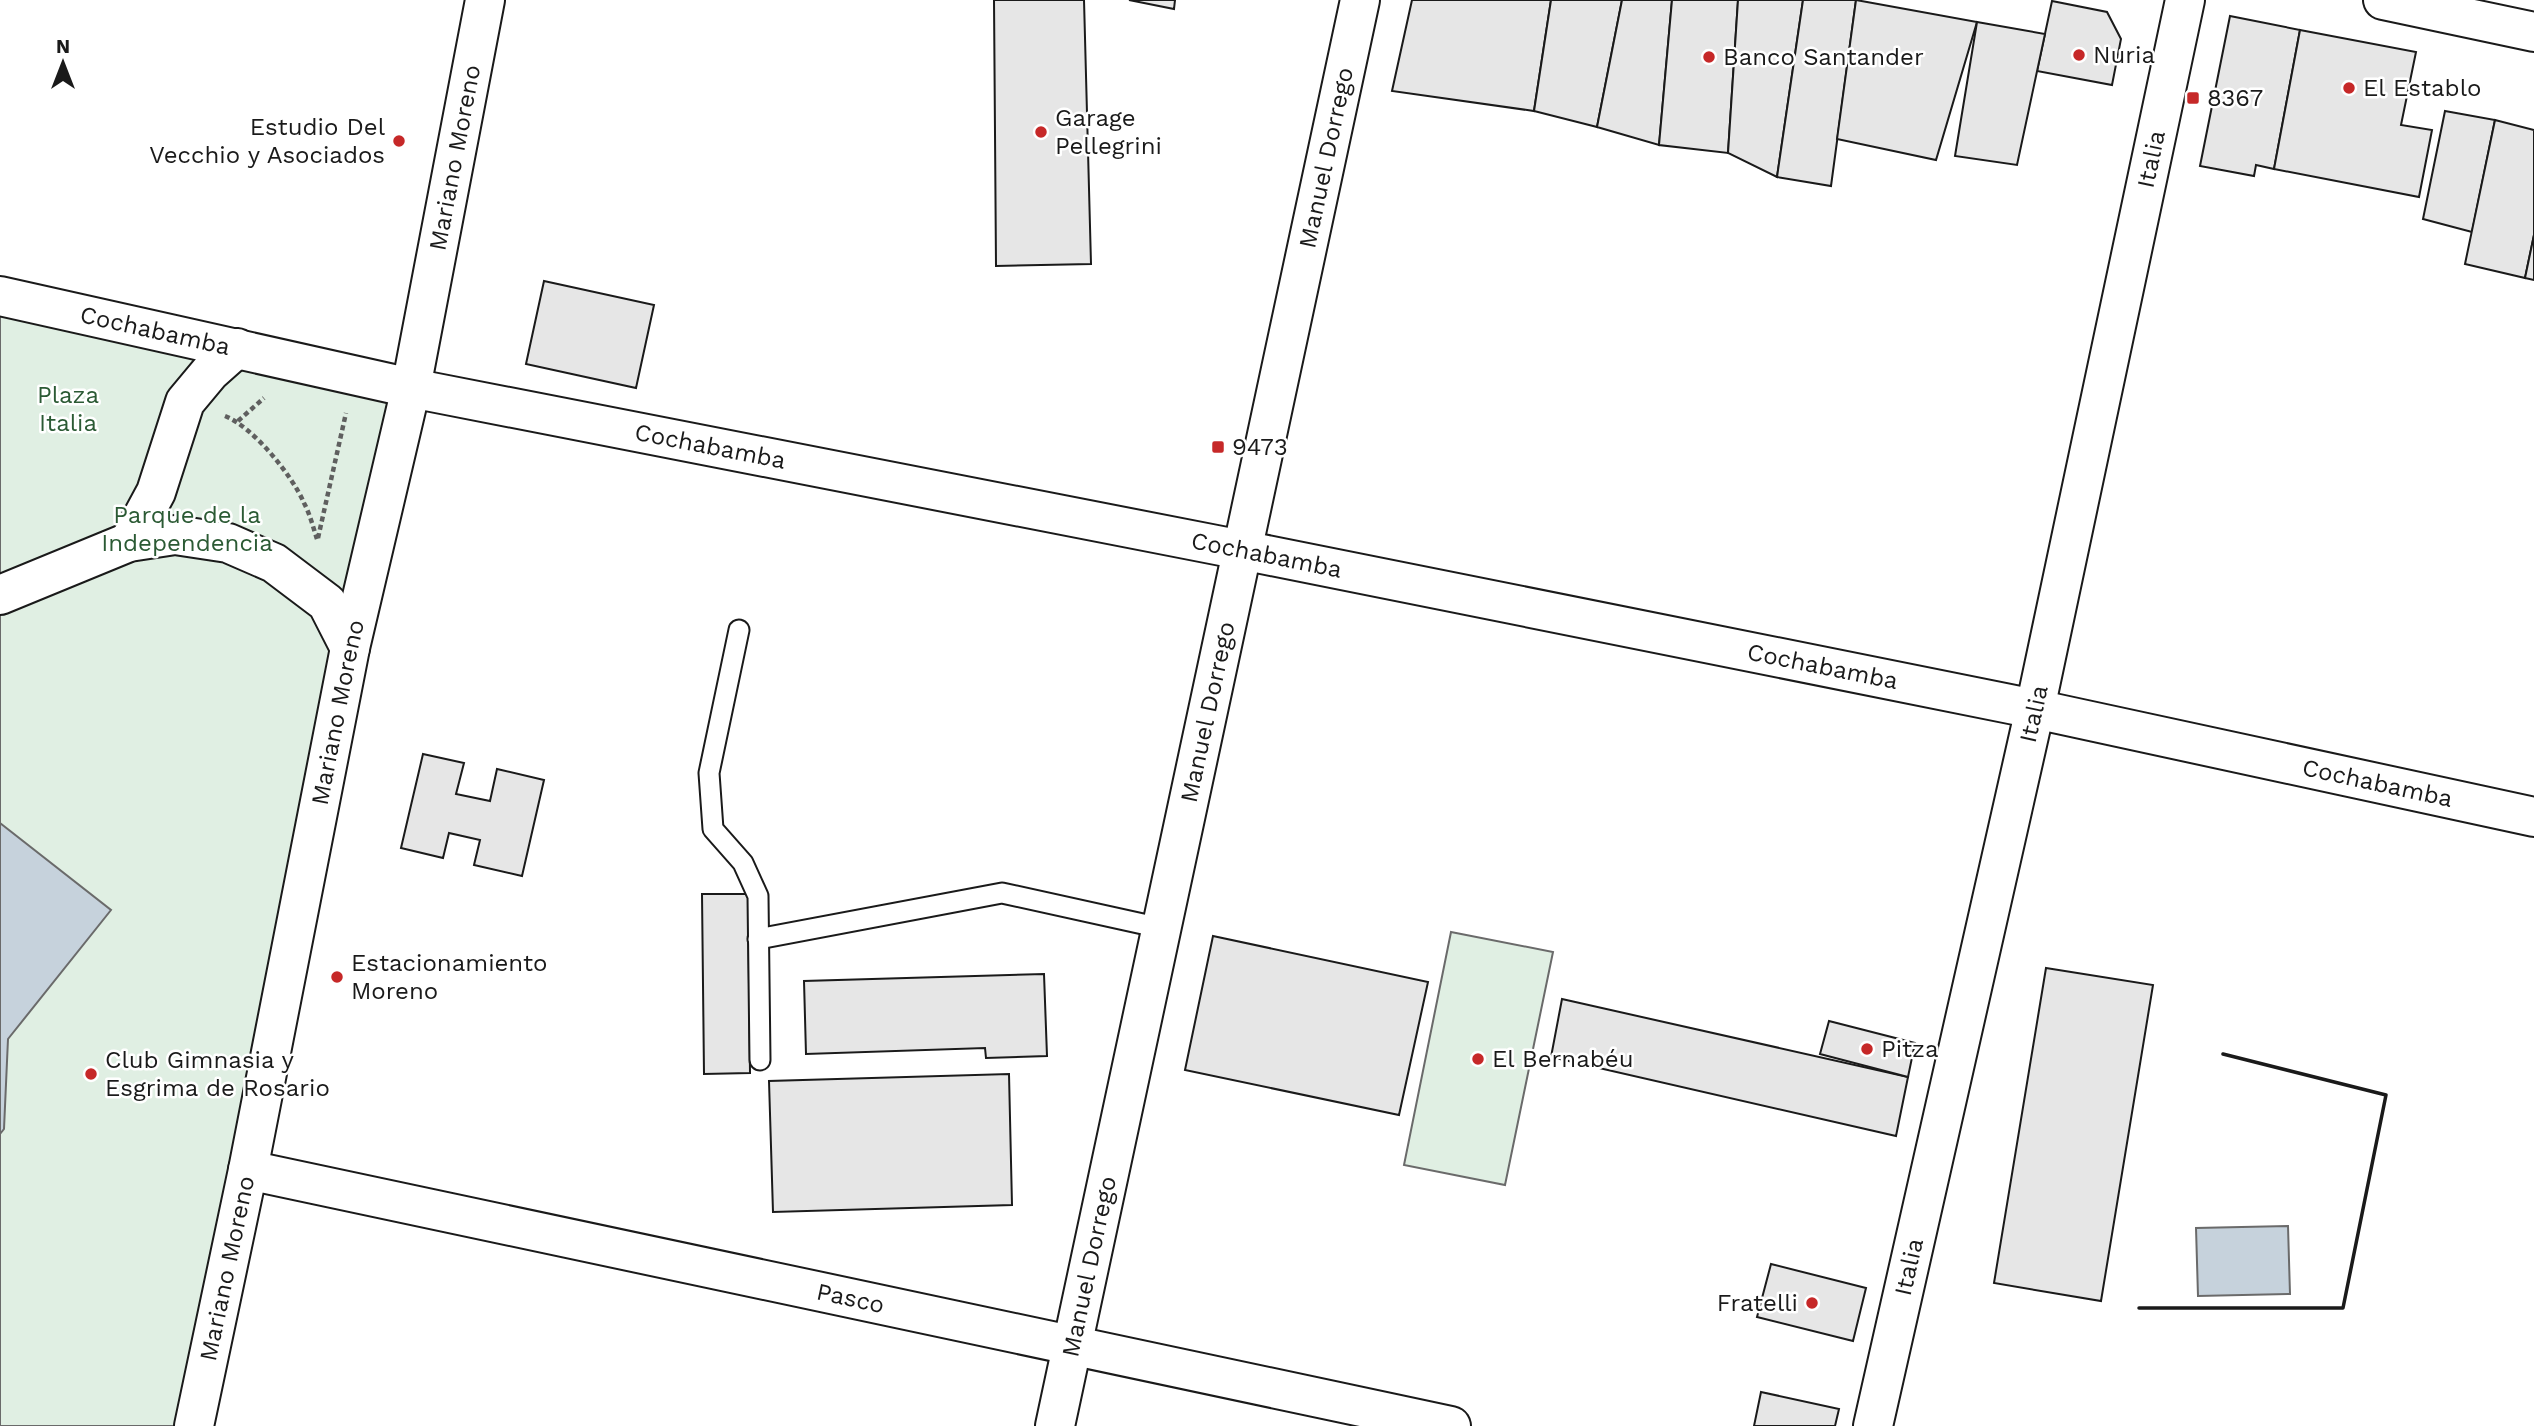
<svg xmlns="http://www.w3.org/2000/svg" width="2534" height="1426" viewBox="0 0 2534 1426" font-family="'Work Sans',sans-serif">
  <rect width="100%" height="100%" fill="#fff"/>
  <g fill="#e0efe3" stroke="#6a6a6a" stroke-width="2">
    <path d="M0,296L411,388L194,1426H0Z"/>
    <path d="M1451,932L1553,952L1505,1185L1404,1165Z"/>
  </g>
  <g fill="#c6d2dc" stroke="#6a6a6a" stroke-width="2">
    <path d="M0,823L111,910L8,1039L4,1129L0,1134Z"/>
    <path d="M2288,1226L2290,1294L2198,1296L2196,1228Z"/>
  </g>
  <g fill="#e6e6e6" stroke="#1a1a1a" stroke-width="2">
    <path d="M994,0H1084L1091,264L996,266Z"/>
    <path d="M1129,0H1175L1174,9Z"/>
    <path d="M1412,0H1551L1534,111L1392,91Z"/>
    <path d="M1551,0H1622L1597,127L1534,111Z"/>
    <path d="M1622,0H1672L1659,145L1597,127Z"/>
    <path d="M1672,0H1738L1728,153L1659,145Z"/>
    <path d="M1738,0H1803L1777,177L1728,153Z"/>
    <path d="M1803,0H1856L1831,186L1777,177Z"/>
    <path d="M1856,0L1977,22L1936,160L1837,139Z"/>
    <path d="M2052,1L2107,12L2121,39L2112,85L2037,71Z"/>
    <path d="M2230,16L2300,30L2274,169L2256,165L2254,176L2200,166Z"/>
    <path d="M1977,22L2045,34L2017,165L1955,156Z"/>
    <path d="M2300,30L2416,52L2401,125L2432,130L2419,197L2274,169Z"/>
    <path d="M2445,111L2495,120L2472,232L2423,219Z"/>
    <path d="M2495,120L2534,130V235L2525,278L2465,264Z"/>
    <path d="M2534,235V280L2525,278Z"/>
    <path d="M544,281L654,305L636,388L526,364Z"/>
    <path d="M423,754L464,763L456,794L490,801L497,769L544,780L522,876L474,865L480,840L449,833L443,858L401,848Z"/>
    <path d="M702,894H748L750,1073L704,1074Z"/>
    <path d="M1213,936L1428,982L1399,1115L1185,1070Z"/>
    <path d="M2046,968L2153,985L2101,1301L1994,1283Z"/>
    <path d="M1044,974L1047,1056L986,1058L985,1048L806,1054L804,981Z"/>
    <path d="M1562,999L1908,1077L1896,1136L1551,1057Z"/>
    <path d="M1829,1021L1915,1043L1908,1077L1820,1054Z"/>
    <path d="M1009,1074L1012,1205L773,1212L769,1081Z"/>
    <path d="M1771,1264L1866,1288L1853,1341L1757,1317Z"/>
    <path d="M1761,1392L1839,1409L1835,1426H1754Z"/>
  </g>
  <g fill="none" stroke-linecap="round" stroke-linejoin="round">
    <defs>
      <g id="service">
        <path d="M739,630L709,773L713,829L743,863L758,896L760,1060"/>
        <path d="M758,939L1002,893L1161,928"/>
      </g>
      <g id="minor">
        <path id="s1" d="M0,296L411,388L1242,550L2035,709L2534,817"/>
        <path d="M129,542L156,492L185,402L210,372L237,348"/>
        <path d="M0,595L129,542L175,535L228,543L274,563L327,603L350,648"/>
        <path id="s2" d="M248,1170L1451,1426"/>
        <path id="s3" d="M194,1426L248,1170L350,648L411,388L485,0"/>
        <path id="s4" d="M1055,1426L1360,0"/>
        <path id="s5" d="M1873,1426L2035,709L2185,0"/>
      </g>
      <path id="primary" d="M2383,0L2534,32"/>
    </defs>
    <use href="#service" stroke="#1a1a1a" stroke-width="23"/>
    <use href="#minor" stroke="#1a1a1a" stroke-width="42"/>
    <use href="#primary" stroke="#1a1a1a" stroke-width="42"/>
    <g stroke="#5f5f5f" stroke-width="4.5" stroke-dasharray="5 3.5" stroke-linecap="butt">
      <path d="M225,416C253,427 292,475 304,503C310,514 313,527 317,539"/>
      <path d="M238,421L264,398"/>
      <path d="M318,538L346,413"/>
    </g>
    <use href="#service" stroke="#fff" stroke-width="19"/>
    <use href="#minor" stroke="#fff" stroke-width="38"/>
    <use href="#primary" stroke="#fff" stroke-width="38"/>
    <path stroke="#1a1a1a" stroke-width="3.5" d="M2139,1308H2343L2386,1095L2223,1054"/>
  </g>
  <g fill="#c62828" stroke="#fff" stroke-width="2.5">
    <circle cx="2079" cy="55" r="7"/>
    <circle cx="1709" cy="57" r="7"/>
    <circle cx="2349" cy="88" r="7"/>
    <rect x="2186" y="91" width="14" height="14" rx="3.5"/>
    <circle cx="1041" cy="132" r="7"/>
    <circle cx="399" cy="141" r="7"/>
    <rect x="1211" y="440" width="14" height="14" rx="3.5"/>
    <circle cx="337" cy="977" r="7"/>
    <circle cx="1867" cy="1049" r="7"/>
    <circle cx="1478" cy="1059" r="7"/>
    <circle cx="91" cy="1074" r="7"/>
    <circle cx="1812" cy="1303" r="7"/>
  </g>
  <g text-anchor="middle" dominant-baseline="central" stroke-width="5" stroke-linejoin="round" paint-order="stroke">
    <g font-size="24" fill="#1a1a1a" stroke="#fff" text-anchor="start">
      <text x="2093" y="55">Nuria</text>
      <text x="1723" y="57">Banco Santander</text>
      <text x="2363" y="88">El Establo</text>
      <text x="2207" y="98">8367</text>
      <text x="1055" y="118">Garage<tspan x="1055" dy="28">Pellegrini</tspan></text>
      <text x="385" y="127" text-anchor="end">Estudio Del<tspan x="385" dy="28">Vecchio y Asociados</tspan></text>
      <text x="1232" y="447">9473</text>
      <text x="351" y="963">Estacionamiento<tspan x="351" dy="28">Moreno</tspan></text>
      <text x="1881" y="1049">Pitza</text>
      <text x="1492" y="1059">El Bernabéu</text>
      <text x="105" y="1060">Club Gimnasia y<tspan x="105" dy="28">Esgrima de Rosario</tspan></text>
      <text x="1798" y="1303" text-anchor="end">Fratelli</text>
    </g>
    <g font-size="24" fill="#1a1a1a" stroke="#fff">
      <text stroke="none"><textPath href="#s3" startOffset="1295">Mariano Moreno</textPath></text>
      <text stroke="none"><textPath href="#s4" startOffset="1297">Manuel Dorrego</textPath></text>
      <text stroke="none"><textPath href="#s5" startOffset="1297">Italia</textPath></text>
      <text stroke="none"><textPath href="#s1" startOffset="159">Cochabamba</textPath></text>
      <text stroke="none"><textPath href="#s1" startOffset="726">Cochabamba</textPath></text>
      <text stroke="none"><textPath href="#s1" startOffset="1293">Cochabamba</textPath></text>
      <text stroke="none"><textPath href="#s1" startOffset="1860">Cochabamba</textPath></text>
      <text stroke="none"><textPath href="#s3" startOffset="728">Mariano Moreno</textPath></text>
      <text stroke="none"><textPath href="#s4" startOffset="730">Manuel Dorrego</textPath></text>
      <text stroke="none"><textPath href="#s5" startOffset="730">Italia</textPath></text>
      <text stroke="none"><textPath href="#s1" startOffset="2427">Cochabamba</textPath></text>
      <text stroke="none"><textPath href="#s4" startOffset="163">Manuel Dorrego</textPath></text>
      <text stroke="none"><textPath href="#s5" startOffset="163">Italia</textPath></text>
      <text stroke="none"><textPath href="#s3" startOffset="161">Mariano Moreno</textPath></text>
      <text stroke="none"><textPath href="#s2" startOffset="616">Pasco</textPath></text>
    </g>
    <g font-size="24" fill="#2b5a34" stroke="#fff">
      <text x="68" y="395">Plaza<tspan x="68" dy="28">Italia</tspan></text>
      <text x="187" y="515">Parque de la<tspan x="187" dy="28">Independencia</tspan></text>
    </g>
  </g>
  <g transform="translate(63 63)" stroke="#ffffff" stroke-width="5" paint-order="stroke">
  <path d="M0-5L12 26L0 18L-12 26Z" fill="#1a1a1a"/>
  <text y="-10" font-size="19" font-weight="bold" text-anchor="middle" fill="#1a1a1a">N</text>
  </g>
</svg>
